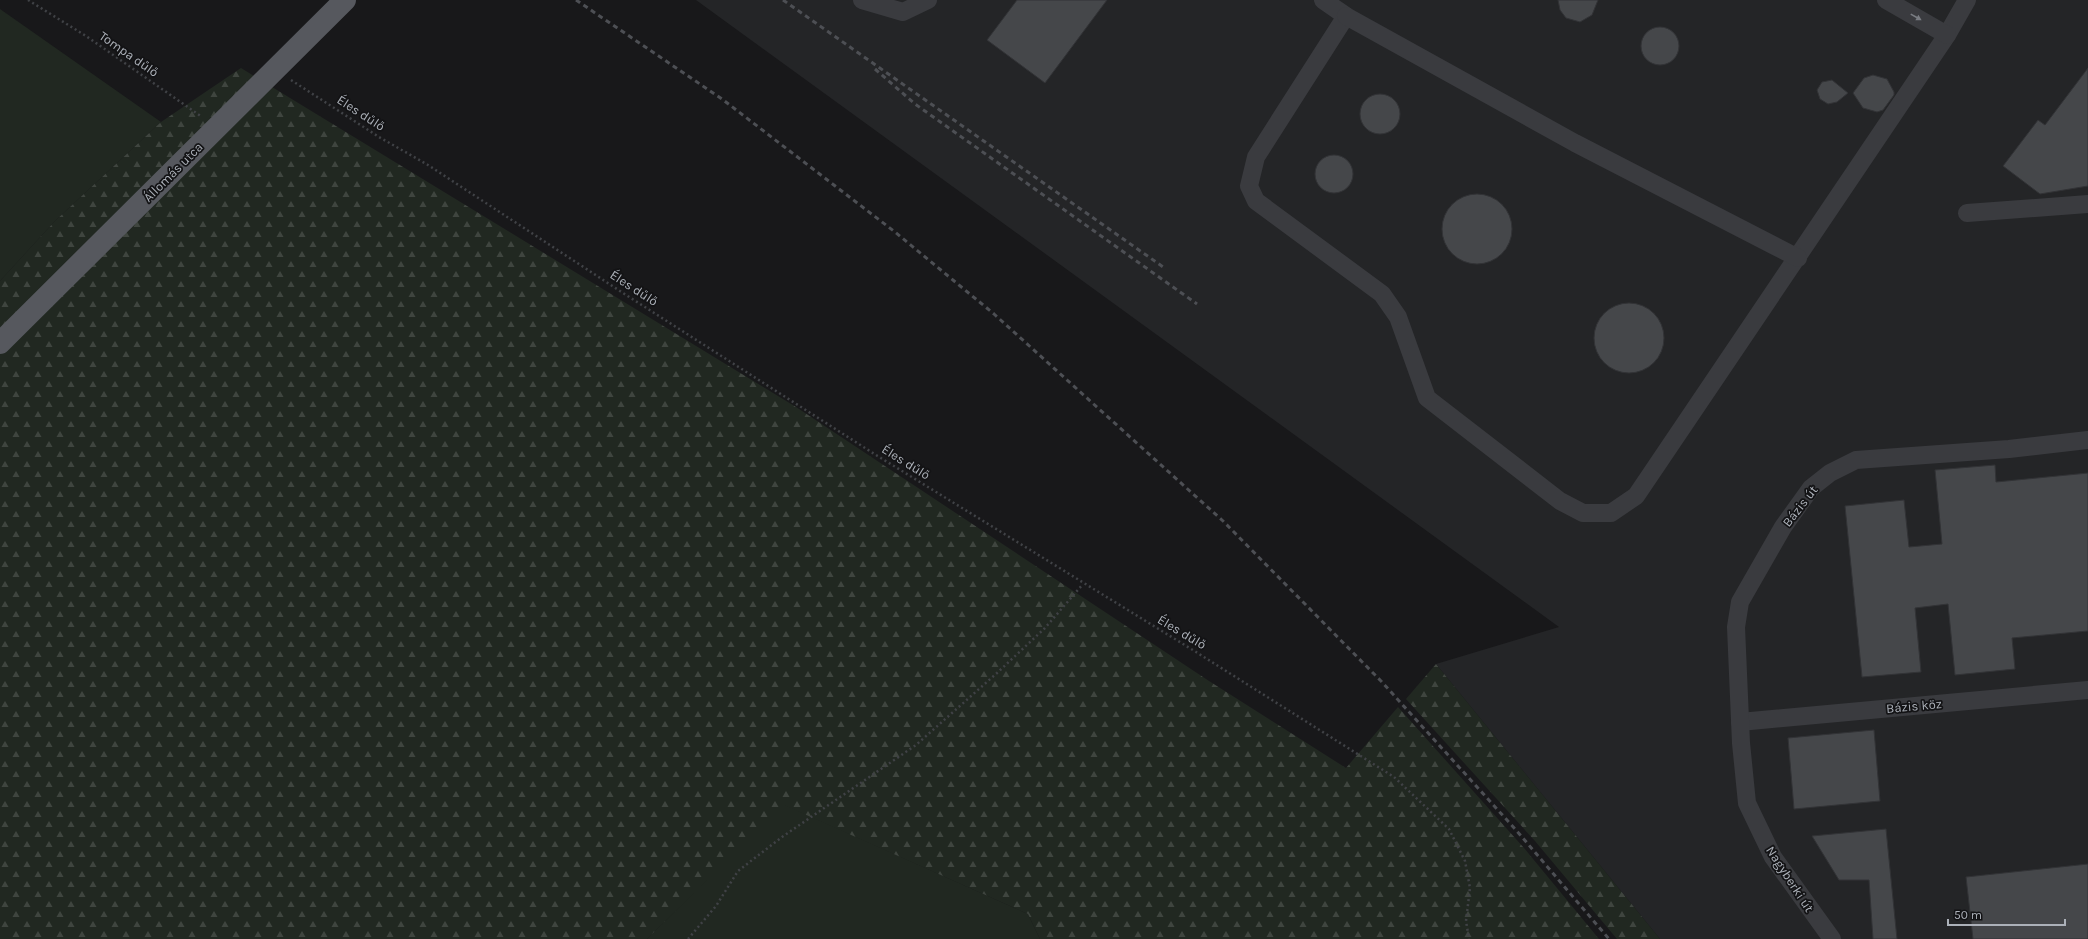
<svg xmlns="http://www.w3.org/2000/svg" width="2088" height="939" viewBox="0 0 2088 939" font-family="Karla,sans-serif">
  <defs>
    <pattern id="forest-firs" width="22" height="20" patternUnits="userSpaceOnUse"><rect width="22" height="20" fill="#212821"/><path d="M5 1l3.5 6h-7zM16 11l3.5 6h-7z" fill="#3f453f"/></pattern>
  </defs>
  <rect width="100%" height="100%" fill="#18181a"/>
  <path fill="#242527" d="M696,0H2088V939H1660L1436,664L1559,627Z"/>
  <g fill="#212821">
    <path d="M0,9L161,122L55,221L0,281Z"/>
    <path d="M783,804L1028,914L1040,939H647Z"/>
  </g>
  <g fill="url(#forest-firs)">
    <path d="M241,68L796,407L1209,681L1346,768L1398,707L1524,848L1599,939H1040L1028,914L784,805L647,939H0V281L55,221L161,122Z"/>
    <path d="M1436,664L1660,939H1617L1535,841L1406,699Z"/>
  </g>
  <g fill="#45474a" stroke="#323336">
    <path d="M1017,0H1107L1045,83L987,40Z"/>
    <path d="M1558,0H1598L1592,15L1580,22L1566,18L1560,10Z"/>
    <circle cx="1660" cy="46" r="19"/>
    <path d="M2088,68V186L2040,194L2003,166L2038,120L2045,125Z"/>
    <path d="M1873,75L1887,79L1894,92V95L1883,110L1877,112L1863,108L1853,93L1864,78Z"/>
    <path d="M1832,80L1848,93L1837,102L1828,104L1820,99L1817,90L1822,82Z"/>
    <circle cx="1380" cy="114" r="20"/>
    <circle cx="1334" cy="174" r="19"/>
    <circle cx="1477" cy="229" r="35"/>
    <circle cx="1629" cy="338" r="35"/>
    <path d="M1995,465L1996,482L2088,473V631L2012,638L2015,669L1955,675L1948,604L1915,608L1921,672L1862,677L1845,506L1904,500L1909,547L1942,544L1935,470Z"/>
    <path d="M1874,730L1880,801L1794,809L1788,738Z"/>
    <path d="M1886,829L1897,939H1873L1869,880H1839L1812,836Z"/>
    <path d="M2088,864V939H1973L1966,877Z"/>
  </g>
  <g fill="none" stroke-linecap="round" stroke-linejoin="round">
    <g stroke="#404246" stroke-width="2.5" stroke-dasharray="2 3" stroke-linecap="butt">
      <path d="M28,0L86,36L202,117"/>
      <path d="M291,80L379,137L428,165L623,293L876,455L1196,652L1394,777L1449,829L1465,861L1470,888L1466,921L1469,939"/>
      <path d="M688,939L716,906L738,871L782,837L916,745L997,673L1045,628L1083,584"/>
    </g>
    <g stroke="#3a3b3f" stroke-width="18">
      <path d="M862,0L903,12L928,0"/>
      <path d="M1323,0L1346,16L1256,157L1249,186L1256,201L1382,294L1398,317L1427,398L1560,501L1583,513H1611L1636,496L1947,35L1967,0"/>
      <path d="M1886,0L1947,35"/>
      <path d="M1346,16L1575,143L1798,258"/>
      <path d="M1967,213L2088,204"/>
      <path d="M1740,722L2088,690"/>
      <path d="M1832,939L1773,857L1747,803L1741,743L1736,627L1740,602L1783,527L1811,488L1830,473L1856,460L2009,449L2088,440"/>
    </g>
    <path stroke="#56585e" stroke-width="22" d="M0,343L345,0"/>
    <g stroke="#4d4f54" stroke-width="3" stroke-dasharray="5 4" stroke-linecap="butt">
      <path d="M576,0L722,99L895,232L994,314L1223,521L1381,681L1516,830L1609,939"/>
      <path d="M783,0L1166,269"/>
      <path d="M875,69L915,104L1197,304"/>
    </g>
  </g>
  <defs><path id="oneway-solid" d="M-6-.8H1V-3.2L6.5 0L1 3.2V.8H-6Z"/></defs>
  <use fill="#797c82" href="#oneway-solid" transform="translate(1916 17) rotate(29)"/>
  <g text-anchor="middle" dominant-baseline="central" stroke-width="3.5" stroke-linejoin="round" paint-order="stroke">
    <g font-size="13" fill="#acb1b9" stroke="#131315">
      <text transform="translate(129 54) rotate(35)">Tompa dűlő</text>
      <text transform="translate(361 113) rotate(33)">Éles dűlő</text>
      <text transform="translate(173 172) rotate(-45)">Állomás utca</text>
      <text transform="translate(634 288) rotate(33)">Éles dűlő</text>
      <text transform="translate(906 462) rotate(32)">Éles dűlő</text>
      <text transform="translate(1800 506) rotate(-52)">Bázis út</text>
      <text transform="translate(1182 632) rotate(31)">Éles dűlő</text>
      <text transform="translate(1914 706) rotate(-5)">Bázis köz</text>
      <text transform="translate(1790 879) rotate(57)">Nagyberki út</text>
    </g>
  </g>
  <path d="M1948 919v6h117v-6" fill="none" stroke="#acb1b9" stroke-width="2"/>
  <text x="1954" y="919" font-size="12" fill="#acb1b9" stroke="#131315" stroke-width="3" paint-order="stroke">50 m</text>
</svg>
